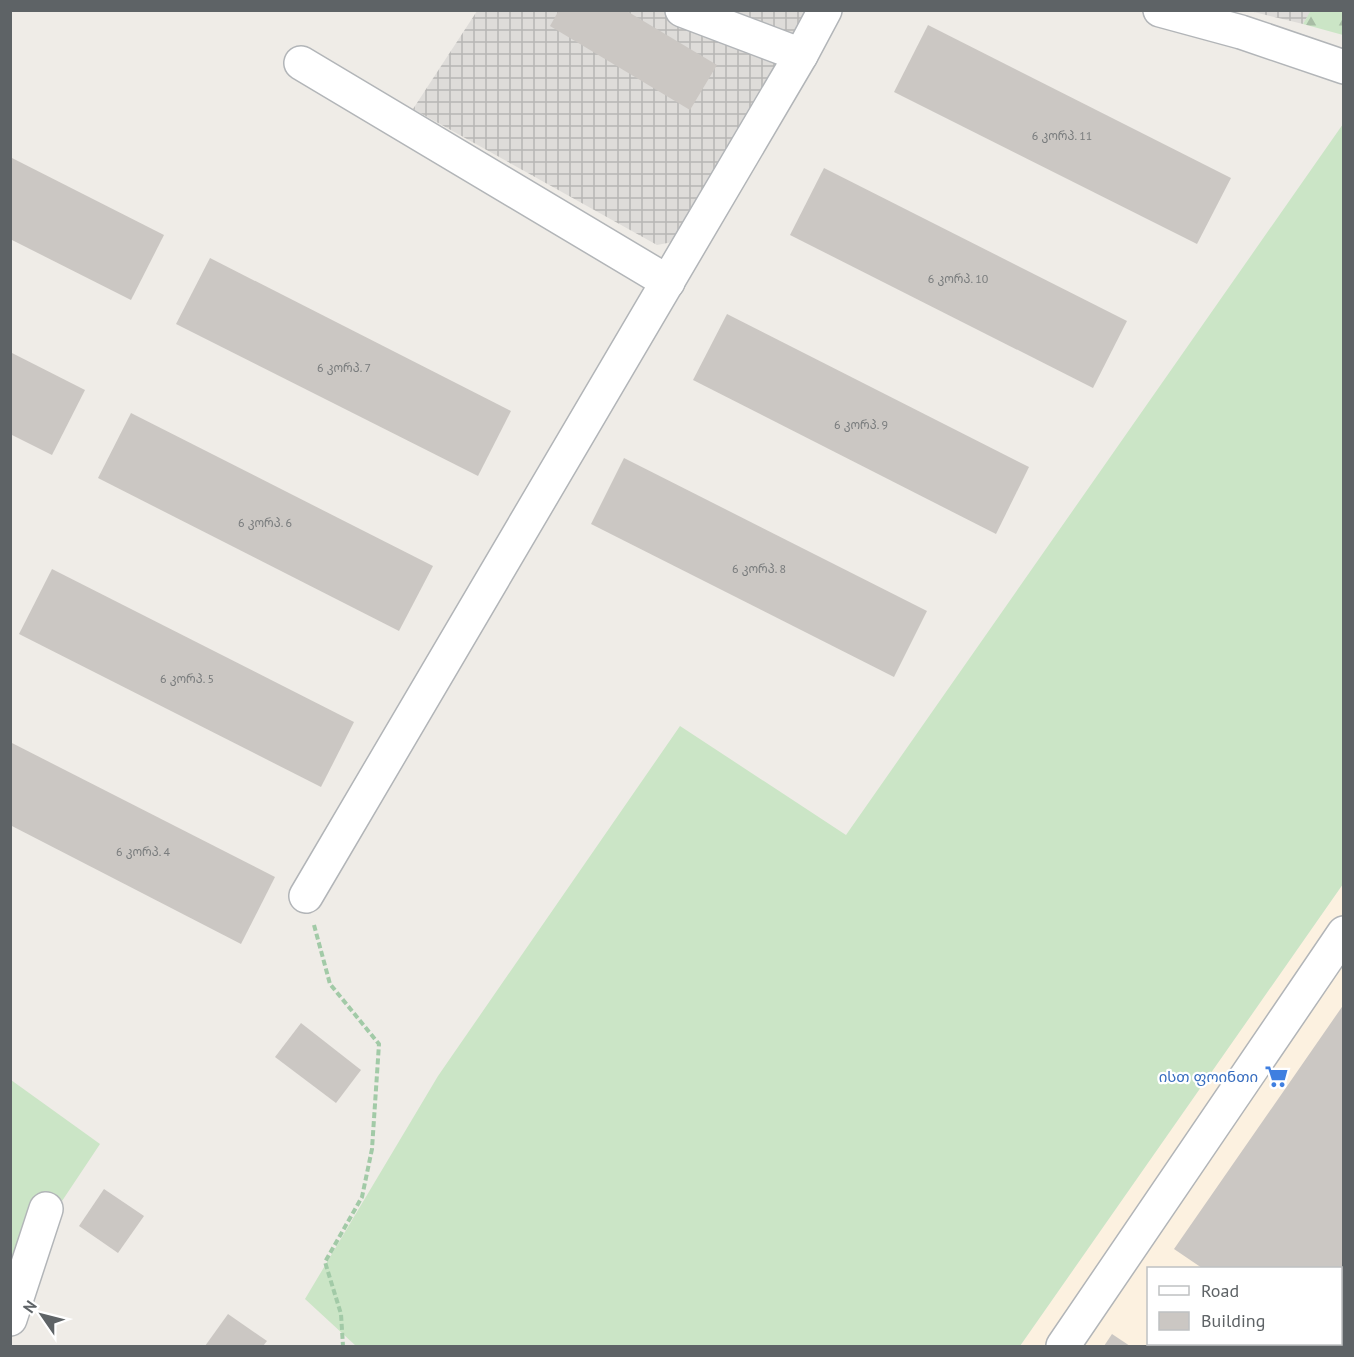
<svg xmlns="http://www.w3.org/2000/svg" width="1354" height="1357" viewBox="0 0 1354 1357" font-family="'PT Sans','Noto Sans Georgian',sans-serif">
  <defs>
    <pattern id="industrial-grid" width="8" height="8" patternUnits="userSpaceOnUse" patternTransform="scale(1.5)"><rect width="8" height="8" fill="#dedcd9"/><path d="M0 4h8M4 0v8" fill="none" stroke="#b7b6b4"/></pattern>
    <pattern id="forest-firs" width="22" height="20" patternUnits="userSpaceOnUse" patternTransform="scale(1.5)"><rect width="22" height="20" fill="#cbe5c6"/><path d="M5 1l3.5 6h-7zM16 11l3.5 6h-7z" fill="#a8bda5"/></pattern>
  </defs>
  <rect width="100%" height="100%" fill="#efece7"/>
  <path fill="#fcf1e0" fill-rule="evenodd" d="M1343,884V1346H1020ZM1148,1268H1340V1344H1148Z"/>
  <g fill="url(#industrial-grid)">
    <path d="M477,11H806L683,240L657,245L413,109Z"/>
    <path d="M1250,11H1311L1303,24Z"/>
  </g>
  <g fill="#cbe5c6">
    <path d="M1343,124V884L1020,1346H356L305,1299L438,1076L680,726L846,835Z"/>
    <path d="M11,1080L100,1144L62,1201L42,1192L11,1283Z"/>
  </g>
  <path fill="url(#forest-firs)" d="M1311,10L1343,11V35L1303,24Z"/>
  <g fill="#cbc7c3">
    <path d="M559,10H625L717,65L690,110L550,26Z"/>
    <path d="M928,25L1231,178L1197,244L894,92Z"/>
    <path d="M10,157L164,235L131,300L10,239Z"/>
    <path d="M824,168L1127,321L1093,388L790,235Z"/>
    <path d="M210,258L511,411L478,476L176,324Z"/>
    <path d="M727,314L1029,467L996,534L693,380Z"/>
    <path d="M10,352L85,390L52,455L10,434Z"/>
    <path d="M131,413L433,566L399,631L98,478Z"/>
    <path d="M624,458L927,611L894,677L591,524Z"/>
    <path d="M52,569L354,722L321,787L19,634Z"/>
    <path d="M10,742L275,877L241,944L10,825Z"/>
    <path d="M1344,1004V1346H1185L1187,1344H1340V1268H1202L1174,1249Z"/>
    <path d="M301,1023L361,1070L336,1103L275,1057Z"/>
    <path d="M104,1189L144,1216L118,1253L79,1226Z"/>
    <path d="M228,1314L267,1341L263,1346H205Z"/>
    <path d="M1112,1334L1130,1346H1104Z"/>
  </g>
  <g fill="none" stroke-linecap="round" stroke-linejoin="round">
    <defs>
      <g id="minor">
        <path d="M682,10L801,55"/>
        <path d="M1160,10L1241,32L1344,67"/>
        <path d="M301,63L668,282"/>
        <path d="M306,896L801,55L825,10"/>
        <path d="M10,1319L46,1209"/>
        <path d="M1063,1346L1344,933"/>
      </g>
    </defs>
    <use href="#minor" stroke="#b2b5b8" stroke-width="36"/>
    <path stroke="#a2caa7" stroke-width="4" stroke-dasharray="6 3" stroke-linecap="butt" d="M314,925L330,984L379,1044L372,1149L362,1197L325,1262L341,1314L343,1346"/>
    <use href="#minor" stroke="#fff" stroke-width="33"/>
  </g>
  <defs>
    <symbol id="supermarket-bare" viewBox="-9 -9 18 18"><path d="M-6-5.5h2.5l.6 2H6L4.5 2H-2.5L-4.4-4H-6ZM-1.5 3.2a1.3 1.3 0 1 0 .1 0ZM3 3.2a1.3 1.3 0 1 0 .1 0Z" fill="#3f7fe0" stroke="#fff" stroke-width="2.5" paint-order="stroke"/></symbol>
  </defs>
  <g fill-rule="evenodd">
    <use href="#supermarket-bare" x="1260" y="1060" width="33" height="33"/>
  </g>
  <g text-anchor="middle" dominant-baseline="central" stroke-width="4.5" stroke-linejoin="round" paint-order="stroke">
    <g font-size="12" fill="#797c7d">
      <text x="1062" y="135">6 კორპ. 11</text>
      <text x="958" y="278">6 კორპ. 10</text>
      <text x="344" y="367">6 კორპ. 7</text>
      <text x="861" y="424">6 კორპ. 9</text>
      <text x="265" y="522">6 კორპ. 6</text>
      <text x="759" y="568">6 კორპ. 8</text>
      <text x="187" y="678">6 კორპ. 5</text>
      <text x="143" y="851">6 კორპ. 4</text>
    </g>
    <g font-size="15" fill="#366cbe" stroke="#fff" text-anchor="end">
      <text x="1258" y="1076">ისთ ფოინთი</text>
    </g>
  </g>
  <rect width="1354" height="1357" fill="none" stroke="#5e6366" stroke-width="24"/>
  <rect x="1147" y="1267" width="195" height="78" fill="#ffffff" stroke="#bfc1c2" stroke-width="1.5"/>
  <rect x="1159" y="1286" width="30" height="9" fill="#ffffff" stroke="#bfc1c2" stroke-width="1.5"/>
  <text x="1201" y="1297" font-size="18" fill="#5e6366">Road</text>
  <rect x="1159" y="1312" width="30" height="18" fill="#cbc7c3" stroke="#bfc1c2" stroke-width="1.5"/>
  <text x="1201" y="1327" font-size="18" fill="#5e6366">Building</text>
  <g transform="translate(42 1315) rotate(305)" stroke="#ffffff" stroke-width="4.5" paint-order="stroke">
  <path d="M0-4.5L10 22L0 15L-10 22Z" fill="#5e6366"/>
  <text y="-9" font-size="16" font-weight="bold" text-anchor="middle" fill="#5e6366">N</text>
  </g>
</svg>
